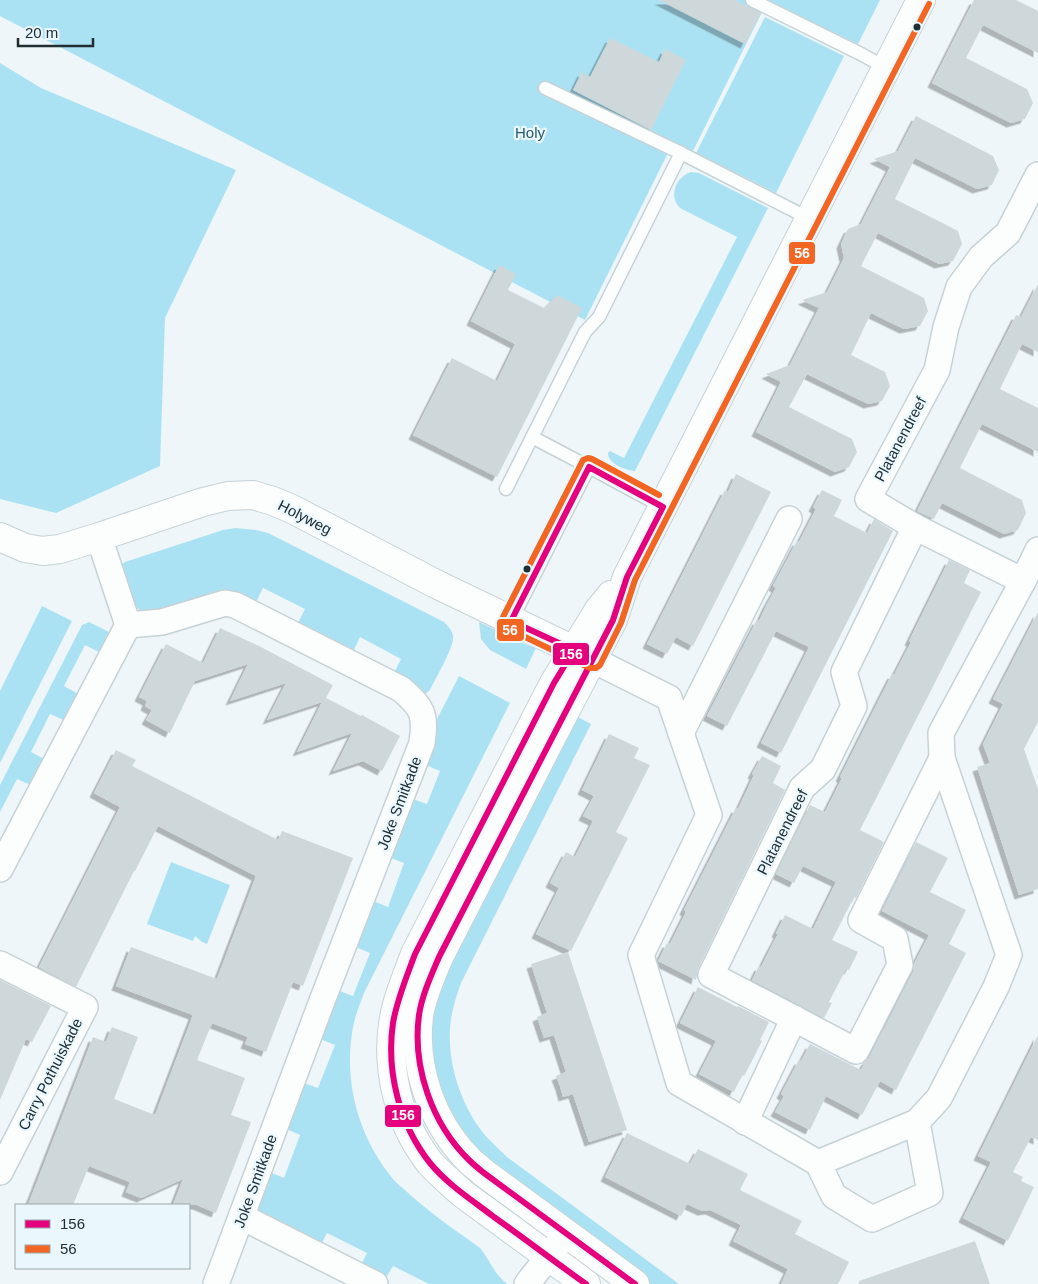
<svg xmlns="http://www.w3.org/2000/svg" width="1038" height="1284" viewBox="0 0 1038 1284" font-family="Arial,sans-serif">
  <defs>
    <filter id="shadow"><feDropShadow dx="-4.5" dy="4.5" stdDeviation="0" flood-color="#0004"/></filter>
  </defs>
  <rect width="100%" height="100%" fill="#eef6f9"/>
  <g fill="#abe2f3">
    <path d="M0,0H768L693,151L667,155L585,320L0,16Z"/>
    <path d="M770,0H880L858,44L768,2Z"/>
    <path d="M765,17L844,56L776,193L696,153Z"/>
    <path d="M0,63L41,88L236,170L165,318L160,466L56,513L0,499Z"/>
    <path d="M691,172L699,173L768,208L635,471C625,470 608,464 608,453L610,451L624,458L737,237L680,208C668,196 676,177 691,172Z"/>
    <path d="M235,528L256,530L268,533L444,622C449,627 454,632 453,639C453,648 435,680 430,690L426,693H422L393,675L401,659L360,637L352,654L297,625L305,609L263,588L255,604L153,615L143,613L135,606L121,569L122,564L125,562L223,530Z"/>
    <path d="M42,606L72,621L0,763V691Z"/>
    <path d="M89,622L111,633L101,653L85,645L64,686L80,695L66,721L50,714L31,752L46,760L33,786L17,779L0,812V785L82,625Z"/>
    <path d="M479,622L527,645L536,648L526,669L490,650L481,639Z"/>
    <path d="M459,676L510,703L364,993C359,1006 354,1019 352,1033C344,1086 360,1139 393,1179C397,1184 403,1188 407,1192C430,1213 455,1230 480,1248C490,1260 494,1274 507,1284H429L393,1266L384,1281L359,1269L367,1253L327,1233L319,1248L257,1213L256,1206L267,1171L284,1178L300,1135L284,1128L301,1082L318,1088L335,1045L318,1038L337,990L353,996L370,953L353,946L371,900L388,907L404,863L388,857L410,798L427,804L440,771L423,764L433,727Z"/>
    <path d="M578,717L591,724L461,983C456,997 451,1012 450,1028C448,1062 459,1098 478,1126C486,1138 497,1147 507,1157L679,1284H650L488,1167L445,1111L429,1056L434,988L564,729L570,732Z"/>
    <path d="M171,862L230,885L207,944L202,942L195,936L193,941L147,924Z"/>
  </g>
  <g fill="#ced8db" filter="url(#shadow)">
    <path d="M659,0H735L761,13L745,44Z"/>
    <path d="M974,0H1016L1038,11V53L983,25L966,58L1027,89L1033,103L1025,119L1011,123L932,83Z"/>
    <path d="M610,38L659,62L665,49L686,60L651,130L573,90L582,72L590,77Z"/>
    <path d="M916,116L993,156L999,170L992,185L977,189L915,158L895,199L958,231L962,244L953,261L939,264L878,233L861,266L924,298L928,311L920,326L904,329L871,313L851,355L885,372L890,386L882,401L868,404L807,374L789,407L852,439L857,452L849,467L835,472L756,432L781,382L766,374L790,365L819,308L802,300L827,292L844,258L841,244L848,229L861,224L890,167L874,159L898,151Z"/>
    <path d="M499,265L516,274L508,290L544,308L557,295L582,308L497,477L413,435L452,358L497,381L515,344L471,321Z"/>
    <path d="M1038,284V352L1022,344L1000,389L1038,408V452L982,424L960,468L1022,500L1026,513L1018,530L1004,534L942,503L934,519L917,511L1016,315L1021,317Z"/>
    <path d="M736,474L771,492L693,646L676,637L667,654L647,644L725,490L728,492Z"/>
    <path d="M822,490L842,500L834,516L867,533L874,519L893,531L781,753L761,743L809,647L776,631L727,726L707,716L757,620L759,621L767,604L776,588L773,586L797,541L799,542L816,509L813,507Z"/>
    <path d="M949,560L970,570L964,583L981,592L860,830L884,842L856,898L854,897L832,940L858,952L849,970L846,969L829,1002L832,1003L824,1018L752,980L759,966L761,967L769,951L778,934L776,933L785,915L813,929L836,882L803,866L794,883L776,874L810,805L825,812L842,778L840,777L892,674L894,675L911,642L909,641Z"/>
    <path d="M1038,612V722L1024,749L1038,789V889L1019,895L977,767L990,763L983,744L1003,704L993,699Z"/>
    <path d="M220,628L259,646L333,685L326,698L361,716L362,715L400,736L382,771L363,761L333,771L352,733L297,752L322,702L267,720L286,683L230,701L248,664L195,681L170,733L146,720L152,710L145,706L147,701L139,697L166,644L203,663Z"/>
    <path d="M609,734L639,748L634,758L650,765L616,832L628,838L571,951L536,934L559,888L550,883L566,852L575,857L593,821L583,816L594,796L582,790Z"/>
    <path d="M116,750L136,760L132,766L278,840L282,831L353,858L303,986L293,982L266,1052L245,1044L248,1037L212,1023L197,1060L245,1078L231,1115L251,1122L216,1213L197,1205H173L183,1179L141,1198L126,1192L130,1182L89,1166L73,1205H28L93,1037L106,1042L112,1027L138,1037L114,1099L155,1115L193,1015L116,986L131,947L217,979L256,876L158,826L135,871H134L76,987L39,967L120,807L94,793Z"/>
    <path d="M762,756L781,766L773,783L785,790L698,969L696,980L658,961L667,943L670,944L686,912L684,910L736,808L738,809L754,775L752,774Z"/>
    <path d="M916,842L948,858L930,892L966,910L949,944L966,953L896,1090L880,1081L862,1115L826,1096L810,1130L775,1112L784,1096L781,1094L799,1060L801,1061L810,1044L861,1070L865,1062L869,1058L913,972L914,964L929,935L882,911Z"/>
    <path d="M568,952L627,1130L589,1142L573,1094L563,1097L560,1086L556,1076L566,1072L554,1035L544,1038L537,1017L547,1013L531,964Z"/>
    <path d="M0,980L51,1006L32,1042L26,1039L0,1100Z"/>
    <path d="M698,987L737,1007L738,1006L769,1022L760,1040L762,1041L753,1059L744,1076L742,1075L734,1092L699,1074L716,1041L680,1023Z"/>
    <path d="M1038,1035V1140L1031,1137L1013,1172L1023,1177L1021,1181L1034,1187L1008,1241L963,1218L991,1162L978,1156Z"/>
    <path d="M627,1133L690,1164L698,1149L748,1174L740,1190L802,1221L795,1234L849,1262L838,1284H781L788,1269L733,1241L741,1225L710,1210L702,1211L687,1204L681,1216L605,1177Z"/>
    <path d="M975,1241L990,1284H859V1281Z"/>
  </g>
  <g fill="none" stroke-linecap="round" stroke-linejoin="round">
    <defs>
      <g id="service">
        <path d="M752,0L861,54L886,68"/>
        <path d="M545,88L681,153"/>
        <path d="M532,437L589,467L663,507"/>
        <path d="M506,489L585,332L599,317L681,153L810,219"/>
        <path d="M511,621L589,467"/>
      </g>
      <g id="minor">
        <path d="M915,527L844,672L854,706L823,769L802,788L711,975L856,1051L900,965L895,939L861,920L942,758"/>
        <path d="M99,537L128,625L162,622L225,603L235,605L401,689C423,708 426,714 422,743L322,1001L216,1284"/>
        <path d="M1023,581L915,527L868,499L937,370L946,327L959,287L981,257L1008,233L1038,175"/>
        <path d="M593,660L669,698L709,815L641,955L679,1083L818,1163L917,1122L939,1098L996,987L1009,955L942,758L941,733L1023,581L1038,550"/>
        <path d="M681,733L789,519"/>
        <path d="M0,869L128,625"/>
        <path d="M0,964L85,1007L0,1172"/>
        <path d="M745,1122L794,1018"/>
        <path d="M818,1163L834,1196L872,1219L930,1193L917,1122"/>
        <path d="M242,1217L375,1284"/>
        <path d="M527,1284L566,1234"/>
      </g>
      <g id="tertiary">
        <path d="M0,537L25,548L43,551L60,549L99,537L203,502L228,496L253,495L273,501L292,509L438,585L590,658"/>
        <path d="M586,1284L463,1194C452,1184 440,1174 430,1163C395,1118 382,1056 398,1001C403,985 409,970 415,954L554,683L598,611L611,595"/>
        <path d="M635,1284L484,1173C479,1168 472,1164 467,1158C431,1120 413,1067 419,1016C422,996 431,976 439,957L560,721L613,620L627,577L921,0"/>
      </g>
    </defs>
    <use href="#service" stroke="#c6d2d6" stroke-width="15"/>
    <use href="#minor" stroke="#c6d2d6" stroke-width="28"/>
    <use href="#tertiary" stroke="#c6d2d6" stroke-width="30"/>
    <use href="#service" stroke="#fcfefe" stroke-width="12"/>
    <use href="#minor" stroke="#fcfefe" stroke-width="25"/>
    <use href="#tertiary" stroke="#fcfefe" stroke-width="28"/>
    <defs>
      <path id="bus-1" d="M586,1284C555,1262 525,1239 494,1217C472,1200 447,1184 430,1163C399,1124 386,1071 393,1023C397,999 407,976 415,954L554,683L574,650L511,621L589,467L663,507L627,577L613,620L439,957C431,976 422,995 419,1015C412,1067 432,1124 469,1160C474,1165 479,1169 484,1173L635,1284"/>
      <path id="bus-2" d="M659,495L592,459L588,458L583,460L503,617L502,622L504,627L590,668H596L600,665L621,623L635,580L929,4"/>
    </defs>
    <use href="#bus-1" stroke="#eaf8fd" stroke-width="10"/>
    <use href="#bus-2" stroke="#eaf8fd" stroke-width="10"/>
    <use href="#bus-1" stroke="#e5007d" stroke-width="6"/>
    <use href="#bus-2" stroke="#f26522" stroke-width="6"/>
  </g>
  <g fill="#202e33" stroke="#eaf8fd" stroke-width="2">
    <circle cx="917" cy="27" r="4.5"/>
    <circle cx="527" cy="569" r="4.5"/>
  </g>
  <g text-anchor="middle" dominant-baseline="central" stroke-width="4.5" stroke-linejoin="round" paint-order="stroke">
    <g font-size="15" fill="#2b5b6a" stroke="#eaf8fd">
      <text x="530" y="132">Holy</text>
    </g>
    <g font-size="15" fill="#202e33" stroke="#eaf8fd">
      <text transform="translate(900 439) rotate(-62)">Platanendreef</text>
      <text transform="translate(305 517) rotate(27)">Holyweg</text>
      <text transform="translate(399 803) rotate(-69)">Joke Smitkade</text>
      <text transform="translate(782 832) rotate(-63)">Platanendreef</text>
      <text transform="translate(50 1074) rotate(-63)">Carry Pothuiskade</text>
      <text transform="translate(255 1181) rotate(-70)">Joke Smitkade</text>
    </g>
  </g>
  <g stroke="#eaf8fd" stroke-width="2">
    <rect x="788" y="241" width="28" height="24" rx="5" fill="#f26522"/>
    <rect x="496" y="618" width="29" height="24" rx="5" fill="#f26522"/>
    <rect x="552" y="642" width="38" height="24" rx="5" fill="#e5007d"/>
    <rect x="384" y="1104" width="38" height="24" rx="5" fill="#e5007d"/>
  </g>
  <g font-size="14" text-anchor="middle" font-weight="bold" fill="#fff">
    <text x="802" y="258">56</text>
    <text x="510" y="635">56</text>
    <text x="571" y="659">156</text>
    <text x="403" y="1120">156</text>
  </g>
  <rect x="15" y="1204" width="175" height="65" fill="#eaf8fd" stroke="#99a7ac"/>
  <rect x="25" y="1220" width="25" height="8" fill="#e5007d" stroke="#99a7ac"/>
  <text x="60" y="1229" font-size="15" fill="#202e33">156</text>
  <rect x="25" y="1245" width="25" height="8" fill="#f26522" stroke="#99a7ac"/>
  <text x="60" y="1254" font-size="15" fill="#202e33">56</text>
  <path d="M18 38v8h75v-8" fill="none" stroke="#202e33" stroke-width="2.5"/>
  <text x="25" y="38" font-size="15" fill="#202e33" stroke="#eaf8fd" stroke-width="4" paint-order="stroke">20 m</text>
</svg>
